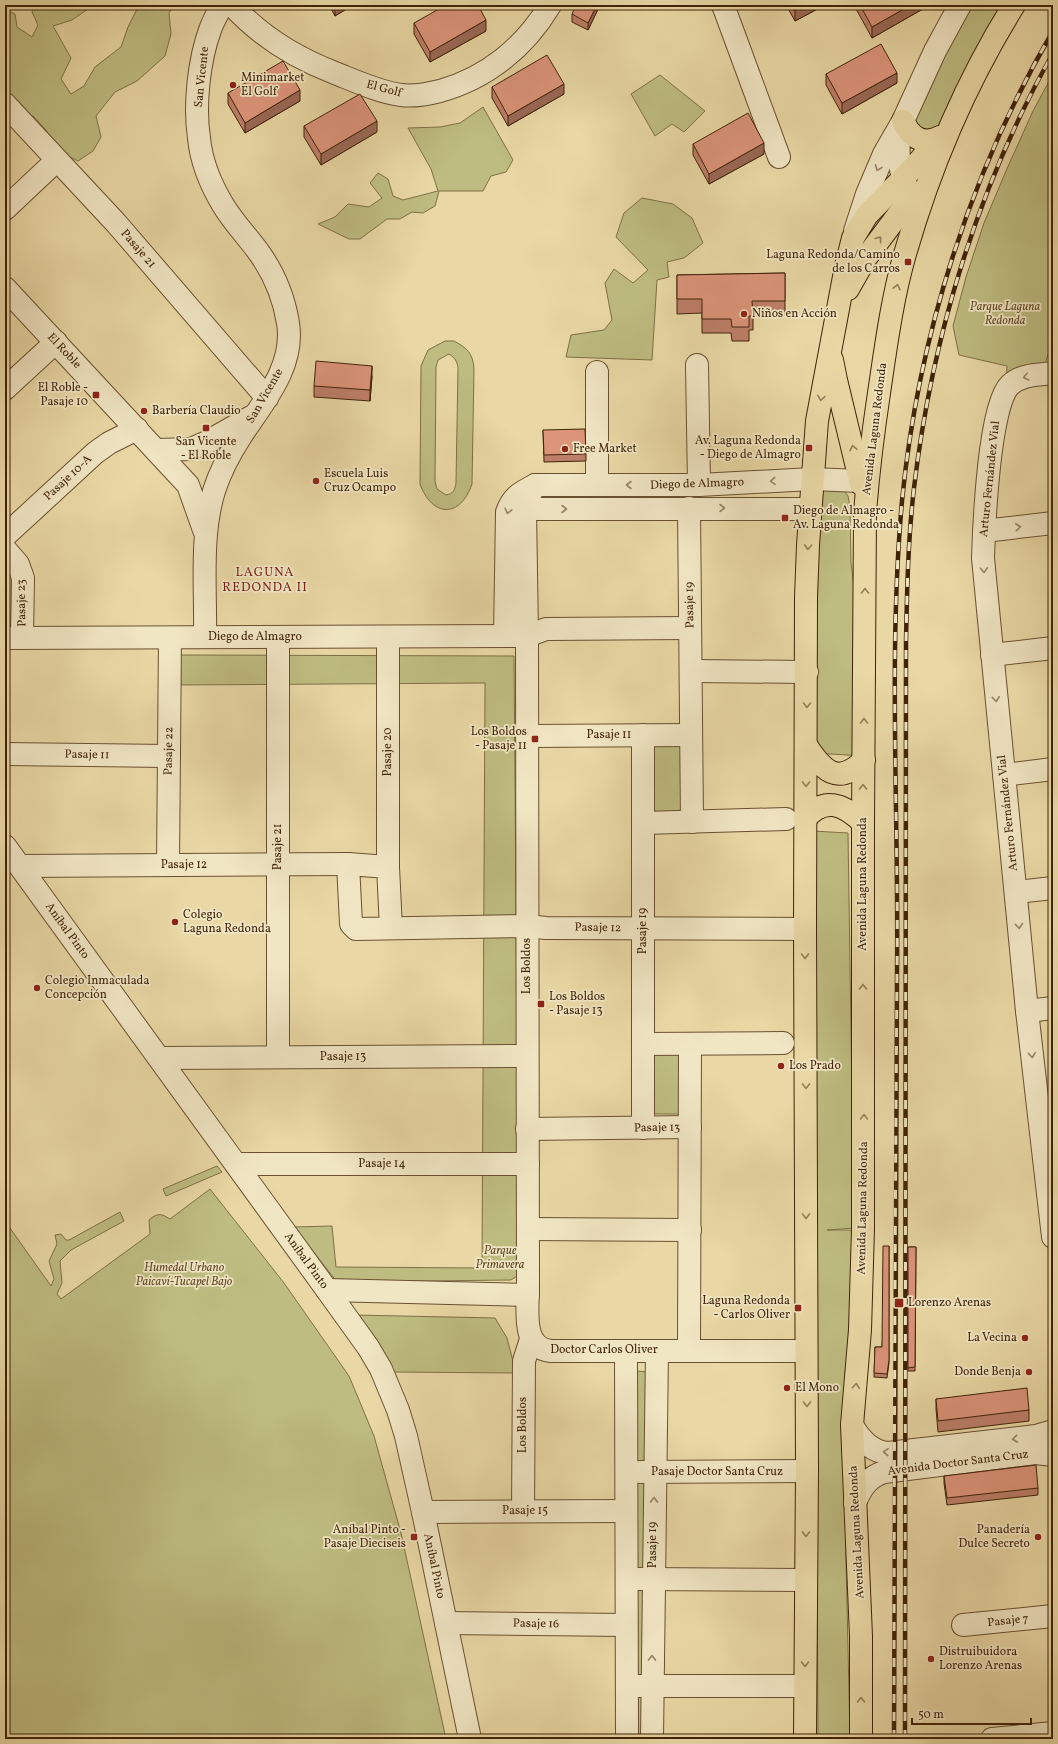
<svg xmlns="http://www.w3.org/2000/svg" width="1058" height="1744" viewBox="0 0 1058 1744" font-family="Vollkorn,serif">
  <rect width="100%" height="100%" fill="#e9d8a5"/>
  <filter id="stains"><feTurbulence type="fractalNoise" baseFrequency=".005" numOctaves="4"/><feColorMatrix values="0 0 0 0 .2 0 0 0 0 .09 0 0 0 0 .02 0 0 0 .5 -.17"/></filter>
  <radialGradient id="worn" r=".72"><stop offset=".6" stop-color="#630" stop-opacity="0"/><stop offset="1" stop-color="#630" stop-opacity=".3"/></radialGradient>
  <g fill="#bebc81" stroke="#7f7045" fill-rule="evenodd">
    <path d="M36,5H87L88,9L72,20L53,26L71,58L61,79L71,94L84,86L95,67L121,47L128,27L139,5H174L169,13L171,34L165,56L137,81L115,92L96,116L101,137L93,151L78,161L58,151L46,130L33,116L15,118L5,107V9L15,14L17,27L32,37L38,25L32,12Z"/>
    <path d="M970,5H1003L939,126L926,136L914,120L924,95Z"/>
    <path d="M1053,74V338L1043,371L1006,385L1007,366L959,355L953,326L966,277L984,223L1006,171L1033,111Z"/>
    <path d="M660,75L705,111L684,132L672,124L655,136L631,94Z"/>
    <path d="M483,107L513,160L506,172L491,176L483,191H439L435,206L423,213L412,212L400,219H387L360,239H349L318,224L335,217L348,204L369,207L382,198L370,183L378,173L388,179L393,196L403,200L438,191L431,169L408,128L440,127L460,123Z"/>
    <path d="M642,198L673,204L692,218L703,243L684,258L667,262L669,277L657,280L652,360L566,357L571,335L604,330L612,320L605,283L614,269L633,283L648,270L616,237L624,213Z"/>
    <path d="M445,341H454C467,348 473,353 474,369L472,484C460,519 432,517 420,484L421,366L428,350ZM449,354C455,358 457,361 458,368L456,483C455,490 453,494 446,495L437,489L435,481L436,367L438,360Z"/>
    <path d="M821,485L841,486L848,496L850,507L851,562L855,596L864,756L813,753L816,532Z"/>
    <path d="M179,655L514,656L519,1275L511,1280L337,1282L294,1227L332,1226L336,1267L482,1268L485,683L178,685Z"/>
    <path d="M648,740L683,741L684,812L648,814Z"/>
    <path d="M813,831L848,833L854,1228L827,1230H854L852,1319L845,1373V1513L850,1739H818Z"/>
    <path d="M650,1044H687V1114H651Z"/>
    <path d="M217,1166L222,1172L166,1196L163,1189Z"/>
    <path d="M210,1189L284,1283L349,1376L374,1436L401,1533L446,1739H5V1221L51,1286L54,1279L49,1261L57,1244L55,1235L61,1234L66,1240H69L120,1212L124,1221L71,1250L60,1261L62,1283L57,1294L61,1299L150,1234L149,1220C157,1213 161,1213 170,1219Z"/>
    <path d="M354,1315L495,1318L507,1338L516,1373L394,1372Z"/>
    <path d="M636,1371L649,1372L646,1739H632Z"/>
  </g>
  <g fill="none" stroke-linecap="round" stroke-linejoin="round">
    <defs>
      <g id="minor">
        <path d="M232,5C260,36 296,58 335,73C355,81 379,92 401,95C414,97 428,94 440,91C487,78 525,47 550,5"/>
        <path d="M723,5L779,157"/>
        <path d="M5,104L116,223L267,398"/>
        <path d="M901,130C897,147 898,160 903,177"/>
        <path d="M5,209L57,160"/>
        <path d="M855,231L867,194L884,154L903,121L935,51L960,5"/>
        <path d="M5,288L188,485L204,530"/>
        <path d="M697,365L699,485"/>
        <path d="M1053,373C1038,375 1022,374 1010,385C989,404 984,526 983,558L1027,1011L1053,1237"/>
        <path d="M5,389L56,342"/>
        <path d="M156,450L191,449L207,442L251,417"/>
        <path d="M535,485L528,498L525,509L527,636L528,1288C528,1309 521,1348 551,1351H806"/>
        <path d="M597,485V372"/>
        <path d="M689,508L692,822"/>
        <path d="M525,509H810"/>
        <path d="M984,531L1053,523"/>
        <path d="M5,536L95,453L109,443L137,429"/>
        <path d="M5,549L18,564L23,578L22,638"/>
        <path d="M505,636L507,512C513,496 520,493 535,485H699L812,479L860,481"/>
        <path d="M205,637C206,591 200,536 214,491C220,472 230,453 241,436C263,402 295,367 288,323C284,298 274,274 260,254C248,237 233,222 223,205C211,185 201,160 199,138C194,105 199,60 210,30C213,21 218,13 222,5"/>
        <path d="M278,637V1057"/>
        <path d="M5,638L527,636L546,629L690,628"/>
        <path d="M992,655L1053,648"/>
        <path d="M691,671L807,672"/>
        <path d="M643,735V1128"/>
        <path d="M527,736L691,735"/>
        <path d="M5,754L169,756"/>
        <path d="M1004,775L1053,769"/>
        <path d="M643,823L786,819"/>
        <path d="M5,846L327,1290L368,1347L381,1369L398,1410L406,1436L423,1512L470,1739"/>
        <path d="M168,865L170,638"/>
        <path d="M20,866L348,864"/>
        <path d="M388,867V637"/>
        <path d="M1016,892L1053,888"/>
        <path d="M391,928L388,867L348,864L351,924L356,929L527,926L546,928L805,929"/>
        <path d="M1027,1011L1053,1008"/>
        <path d="M643,1044L783,1043"/>
        <path d="M160,1058L527,1056"/>
        <path d="M527,1129L690,1127"/>
        <path d="M236,1164H528"/>
        <path d="M528,1229L690,1230"/>
        <path d="M327,1290L528,1295"/>
        <path d="M626,1351L627,1739"/>
        <path d="M689,1351L690,1044"/>
        <path d="M852,1425C860,1439 871,1452 888,1453L1036,1436L1053,1431"/>
        <path d="M640,1472L807,1471"/>
        <path d="M855,1503C861,1488 868,1477 884,1472L1036,1453L1053,1455"/>
        <path d="M523,1511L524,1361L531,1339"/>
        <path d="M423,1512L626,1511"/>
        <path d="M639,1579L805,1580"/>
        <path d="M446,1623L626,1625"/>
        <path d="M963,1625L1053,1616"/>
        <path d="M638,1686H805"/>
        <path d="M652,1739L657,1351"/>
        <path d="M992,1739L1053,1733"/>
      </g>
      <g id="major">
        <path d="M903,121C910,136 921,145 938,138"/>
        <path d="M848,289L865,259L904,207L908,191L904,178"/>
        <path d="M832,360L836,380L861,484"/>
        <path d="M806,745C822,770 838,787 864,760"/>
        <path d="M805,819C824,796 844,804 863,823"/>
        <path d="M805,1739L807,1471L805,929L806,597L808,545L817,421L846,266L853,238L867,215L915,166L940,137"/>
        <path d="M861,1739V1636L852,1425L860,1330L863,1229V823L865,513C868,473 873,433 879,393C886,346 892,299 905,254C930,167 966,82 1014,5"/>
      </g>
    </defs>
    <use href="#minor" stroke="#6a5030" stroke-width="24"/>
    <use href="#major" stroke="#402309" stroke-width="24"/>
    <use href="#minor" stroke="#f1e6c4" stroke-width="22"/>
    <use href="#major" stroke="#e9d8a5" stroke-width="22"/>
    <defs>
      <g id="rail">
        <path d="M894,1739C894,1483 895,1227 897,972C899,815 888,657 902,501C918,337 970,173 1053,31"/>
        <path d="M905,1739L906,642C907,590 908,539 914,488C932,336 978,186 1053,53"/>
      </g>
    </defs>
    <use href="#rail" stroke="#402309" stroke-width="4.5"/>
    <use href="#rail" stroke="#f1e6c4" stroke-width="3" stroke-dasharray="9" stroke-linecap="butt"/>
  </g>
  <g fill="#bd7f69" stroke="#402309">
    <path d="M329,5H353L335,16Z"/>
    <path d="M600,5L588,30L572,22V14Z"/>
    <path d="M786,5H825L795,21Z"/>
    <path d="M855,5H928V6L872,38L855,7Z"/>
    <path d="M414,23L486,31L430,62L414,34Z"/>
    <path d="M826,74L897,83L842,114L826,85Z"/>
    <path d="M492,87L564,94L508,126L492,98Z"/>
    <path d="M228,93L300,101L245,133L228,104Z"/>
    <path d="M304,126L377,132L321,165L304,137Z"/>
    <path d="M693,144L764,154L709,184L693,155Z"/>
    <path d="M785,273V315H753V330H749V341H732L731,333H702V313L677,314V275Z"/>
    <path d="M372,376L370,401L314,397V386Z"/>
    <path d="M543,430L586,454V461L544,462Z"/>
    <path d="M1049,1080H1053V1114H1051Z"/>
    <path d="M889,1246V1363L887,1378L874,1377L875,1347H882Z"/>
    <path d="M908,1247H916L915,1371H908Z"/>
    <path d="M936,1399L1029,1410V1421L938,1432L936,1409Z"/>
    <path d="M944,1476L1038,1488V1495L947,1505L944,1483Z"/>
  </g>
  <g fill="#9a6855" stroke="#402309">
    <path d="M335,5H353L335,16Z"/>
    <path d="M597,5H600L588,30V23Z"/>
    <path d="M805,5H825L795,21V10Z"/>
    <path d="M911,5H928V6L872,38V27Z"/>
    <path d="M486,20V31L430,62V52Z"/>
    <path d="M897,73V83L842,114V103Z"/>
    <path d="M564,84V94L508,126V116Z"/>
    <path d="M300,90V101L245,133V123Z"/>
    <path d="M377,121V132L321,165V154Z"/>
    <path d="M764,143V154L709,184V174Z"/>
    <path d="M372,366V376L370,401V390Z"/>
  </g>
  <g fill="#dc947a" stroke="#402309">
    <path d="M446,5H478L486,20L430,52L414,23Z"/>
    <path d="M576,5H597L588,23L572,14Z"/>
    <path d="M792,5H805L795,10Z"/>
    <path d="M860,5H911L872,27Z"/>
    <path d="M881,44L897,73L842,103L826,74Z"/>
    <path d="M547,55L564,84L508,116L492,87Z"/>
    <path d="M283,61L300,90L245,123L228,93Z"/>
    <path d="M360,94L377,121L321,154L304,126Z"/>
    <path d="M748,113L764,143L709,174L693,144Z"/>
    <path d="M785,273V301H752L753,316H749V327H732L731,319H702V299H677V275Z"/>
    <path d="M316,361L372,366L370,390L314,386Z"/>
    <path d="M585,429L586,454L544,455L543,430Z"/>
    <path d="M1049,1080H1053V1110H1051Z"/>
    <path d="M883,1246H889V1360L887,1374L874,1373L875,1347H882Z"/>
    <path d="M908,1247H916L915,1367L908,1368Z"/>
    <path d="M1027,1388L1029,1410L938,1421L936,1399Z"/>
    <path d="M1036,1465L1038,1488L947,1498L944,1476Z"/>
  </g>
  <defs><path id="oneway-chevron" d="M-2-3.5L2.5 0L-2 3.5" fill="none" stroke-width="1.6" stroke-linecap="round" stroke-linejoin="round"/></defs>
  <g stroke="#988466">
    <use href="#oneway-chevron" transform="translate(878 168) rotate(112)"/>
    <use href="#oneway-chevron" transform="translate(1026 377) rotate(166)"/>
    <use href="#oneway-chevron" transform="translate(773 481) rotate(177)"/>
    <use href="#oneway-chevron" transform="translate(629 485) rotate(180)"/>
    <use href="#oneway-chevron" transform="translate(722 508)"/>
    <use href="#oneway-chevron" transform="translate(564 509)"/>
    <use href="#oneway-chevron" transform="translate(508 511) rotate(104)"/>
    <use href="#oneway-chevron" transform="translate(1018 527) rotate(-6)"/>
    <use href="#oneway-chevron" transform="translate(984 570) rotate(87)"/>
    <use href="#oneway-chevron" transform="translate(996 699) rotate(84)"/>
    <use href="#oneway-chevron" transform="translate(1019 926) rotate(85)"/>
    <use href="#oneway-chevron" transform="translate(1032 1055) rotate(84)"/>
    <use href="#oneway-chevron" transform="translate(1015 1439) rotate(174)"/>
    <use href="#oneway-chevron" transform="translate(886 1452) rotate(-177)"/>
    <use href="#oneway-chevron" transform="translate(654 1500) rotate(-90)"/>
    <use href="#oneway-chevron" transform="translate(652 1658) rotate(-89)"/>
  </g>
  <g stroke="#947e57">
    <use href="#oneway-chevron" transform="translate(879 239) rotate(-53)"/>
    <use href="#oneway-chevron" transform="translate(897 287) rotate(-77)"/>
    <use href="#oneway-chevron" transform="translate(821 398) rotate(99)"/>
    <use href="#oneway-chevron" transform="translate(853 448) rotate(-103)"/>
    <use href="#oneway-chevron" transform="translate(808 547) rotate(93)"/>
    <use href="#oneway-chevron" transform="translate(865 591) rotate(-90)"/>
    <use href="#oneway-chevron" transform="translate(807 705) rotate(90)"/>
    <use href="#oneway-chevron" transform="translate(864 721) rotate(-90)"/>
    <use href="#oneway-chevron" transform="translate(806 784) rotate(91)"/>
    <use href="#oneway-chevron" transform="translate(863 787) rotate(-89)"/>
    <use href="#oneway-chevron" transform="translate(805 956) rotate(89)"/>
    <use href="#oneway-chevron" transform="translate(863 987) rotate(-90)"/>
    <use href="#oneway-chevron" transform="translate(806 1086) rotate(90)"/>
    <use href="#oneway-chevron" transform="translate(864 1117) rotate(-90)"/>
    <use href="#oneway-chevron" transform="translate(806 1216) rotate(90)"/>
    <use href="#oneway-chevron" transform="translate(856 1386) rotate(-85)"/>
    <use href="#oneway-chevron" transform="translate(807 1404) rotate(90)"/>
    <use href="#oneway-chevron" transform="translate(806 1534) rotate(91)"/>
    <use href="#oneway-chevron" transform="translate(805 1664) rotate(90)"/>
    <use href="#oneway-chevron" transform="translate(861 1700) rotate(-90)"/>
  </g>
  <g fill="#8f2418" stroke="#f1e6c4" stroke-width="1.5">
    <circle cx="233" cy="85" r="4"/>
    <rect x="904" y="258" width="8" height="8" rx="2"/>
    <circle cx="744" cy="314" r="4"/>
    <rect x="92" y="391" width="8" height="8" rx="2"/>
    <circle cx="144" cy="411" r="4"/>
    <rect x="202" y="424" width="8" height="8" rx="2"/>
    <rect x="805" y="444" width="8" height="8" rx="2"/>
    <circle cx="565" cy="449" r="4"/>
    <circle cx="316" cy="481" r="4"/>
    <rect x="781" y="514" width="8" height="8" rx="2"/>
    <rect x="531" y="735" width="8" height="8" rx="2"/>
    <circle cx="175" cy="922" r="4"/>
    <circle cx="37" cy="988" r="4"/>
    <rect x="537" y="1000" width="8" height="8" rx="2"/>
    <circle cx="781" cy="1066" r="4"/>
    <rect x="894" y="1298" width="10" height="10" rx="2"/>
    <rect x="794" y="1304" width="8" height="8" rx="2"/>
    <circle cx="1025" cy="1338" r="4"/>
    <circle cx="1029" cy="1372" r="4"/>
    <circle cx="787" cy="1388" r="4"/>
    <rect x="410" y="1533" width="8" height="8" rx="2"/>
    <circle cx="1038" cy="1537" r="4"/>
    <circle cx="931" cy="1659" r="4"/>
  </g>
  <g text-anchor="middle" dominant-baseline="central" stroke-width="3.5" stroke-linejoin="round" paint-order="stroke">
    <g font-size="12" fill="#402309" stroke="#f1e6c4">
      <text transform="translate(202 77) rotate(-84)">San Vicente</text>
      <text transform="translate(384 89) rotate(15)">El Golf</text>
      <text transform="translate(138 249) rotate(49)">Pasaje 21</text>
      <text transform="translate(64 351) rotate(47)">El Roble</text>
      <text transform="translate(265 396) rotate(-60)">San Vicente</text>
      <text transform="translate(875 429) rotate(-83)">Avenida Laguna Redonda</text>
      <text transform="translate(68 478) rotate(-43)">Pasaje 10-A</text>
      <text transform="translate(990 479) rotate(-84)">Arturo Fernández Vial</text>
      <text transform="translate(697 484) rotate(-2)">Diego de Almagro</text>
      <text transform="translate(22 603) rotate(-91)">Pasaje 23</text>
      <text transform="translate(690 605) rotate(-91)">Pasaje 19</text>
      <text x="255" y="637">Diego de Almagro</text>
      <text x="609" y="735">Pasaje 11</text>
      <text transform="translate(169 751) rotate(-89)">Pasaje 22</text>
      <text transform="translate(388 752) rotate(-90)">Pasaje 20</text>
      <text transform="translate(87 755) rotate(1)">Pasaje 11</text>
      <text transform="translate(1008 813) rotate(-96)">Arturo Fernández Vial</text>
      <text transform="translate(278 847) rotate(-90)">Pasaje 21</text>
      <text x="184" y="865">Pasaje 12</text>
      <text transform="translate(863 884) rotate(-90)">Avenida Laguna Redonda</text>
      <text transform="translate(598 928) rotate(1)">Pasaje 12</text>
      <text transform="translate(67 931) rotate(54)">Aníbal Pinto</text>
      <text transform="translate(643 931) rotate(-90)">Pasaje 19</text>
      <text transform="translate(527 966) rotate(-90)">Los Boldos</text>
      <text x="343" y="1057">Pasaje 13</text>
      <text transform="translate(657 1128) rotate(-1)">Pasaje 13</text>
      <text x="382" y="1164">Pasaje 14</text>
      <text transform="translate(863 1208) rotate(-89)">Avenida Laguna Redonda</text>
      <text transform="translate(306 1261) rotate(54)">Aníbal Pinto</text>
      <text x="604" y="1350">Doctor Carlos Oliver</text>
      <text transform="translate(523 1425) rotate(-90)">Los Boldos</text>
      <text transform="translate(958 1463) rotate(-7)">Avenida Doctor Santa Cruz</text>
      <text x="717" y="1472">Pasaje Doctor Santa Cruz</text>
      <text x="525" y="1511">Pasaje 15</text>
      <text transform="translate(857 1532) rotate(-93)">Avenida Laguna Redonda</text>
      <text transform="translate(653 1545) rotate(-90)">Pasaje 19</text>
      <text transform="translate(434 1566) rotate(78)">Aníbal Pinto</text>
      <text transform="translate(1008 1621) rotate(-6)">Pasaje 7</text>
      <text transform="translate(536 1624) rotate(1)">Pasaje 16</text>
    </g>
    <g font-size="12" fill="#402309" stroke="#f1e6c4" text-anchor="start">
      <text x="241" y="78">Minimarket<tspan x="241" dy="14">El Golf</tspan></text>
      <text x="900" y="255" text-anchor="end">Laguna Redonda/Camino<tspan x="900" dy="14">de los Carros</tspan></text>
      <text x="752" y="314">Niños en Acción</text>
      <text x="88" y="388" text-anchor="end">El Roble -<tspan x="88" dy="14">Pasaje 10</tspan></text>
      <text x="152" y="411">Barbería Claudio</text>
      <text x="801" y="441" text-anchor="end">Av. Laguna Redonda<tspan x="801" dy="14">- Diego de Almagro</tspan></text>
      <text x="206" y="442" text-anchor="middle">San Vicente<tspan x="206" dy="14">- El Roble</tspan></text>
      <text x="573" y="449">Free Market</text>
      <text x="324" y="474">Escuela Luis<tspan x="324" dy="14">Cruz Ocampo</tspan></text>
      <text x="793" y="511">Diego de Almagro -<tspan x="793" dy="14">Av. Laguna Redonda</tspan></text>
      <text x="527" y="732" text-anchor="end">Los Boldos<tspan x="527" dy="14">- Pasaje 11</tspan></text>
      <text x="183" y="915">Colegio<tspan x="183" dy="14">Laguna Redonda</tspan></text>
      <text x="45" y="981">Colegio Inmaculada<tspan x="45" dy="14">Concepción</tspan></text>
      <text x="549" y="997">Los Boldos<tspan x="549" dy="14">- Pasaje 13</tspan></text>
      <text x="789" y="1066">Los Prado</text>
      <text x="790" y="1301" text-anchor="end">Laguna Redonda<tspan x="790" dy="14">- Carlos Oliver</tspan></text>
      <text x="908" y="1303">Lorenzo Arenas</text>
      <text x="1017" y="1338" text-anchor="end">La Vecina</text>
      <text x="1021" y="1372" text-anchor="end">Donde Benja</text>
      <text x="795" y="1388">El Mono</text>
      <text x="406" y="1530" text-anchor="end">Aníbal Pinto -<tspan x="406" dy="14">Pasaje Dieciseis</tspan></text>
      <text x="1030" y="1530" text-anchor="end">Panadería<tspan x="1030" dy="14">Dulce Secreto</tspan></text>
      <text x="939" y="1652">Distruibuidora<tspan x="939" dy="14">Lorenzo Arenas</tspan></text>
    </g>
    <g font-size="12" font-style="italic" fill="#604927" stroke="#f1e6c4">
      <text x="1005" y="307">Parque Laguna<tspan x="1005" dy="14">Redonda</tspan></text>
      <text x="500" y="1251">Parque<tspan x="500" dy="14">Primavera</tspan></text>
      <text x="184" y="1268">Humedal Urbano<tspan x="184" dy="14">Paicaví-Tucapel Bajo</tspan></text>
    </g>
    <g font-size="13" letter-spacing="1" fill="#7a1f14" stroke="#f1e6c4">
      <text x="265" y="573">LAGUNA<tspan x="265" dy="15">REDONDA II</tspan></text>
    </g>
  </g>
  <rect width="1058" height="1744" fill="none" stroke="#e9d8a5" stroke-width="20"/>
  <rect x="6" y="6" width="1046" height="1732" fill="none" stroke="#402309" stroke-width="2"/>
  <rect x="10" y="10" width="1038" height="1724" fill="none" stroke="#402309"/>
  <path d="M912 1718v6h119v-6" fill="none" stroke="#402309" stroke-width="2"/>
  <text x="918" y="1718" font-size="12" fill="#402309" stroke="#f1e6c4" stroke-width="3" paint-order="stroke">50 m</text>
  <rect width="100%" height="100%" filter="url(#stains)"/>
  <rect width="100%" height="100%" fill="url(#worn)"/>
</svg>
